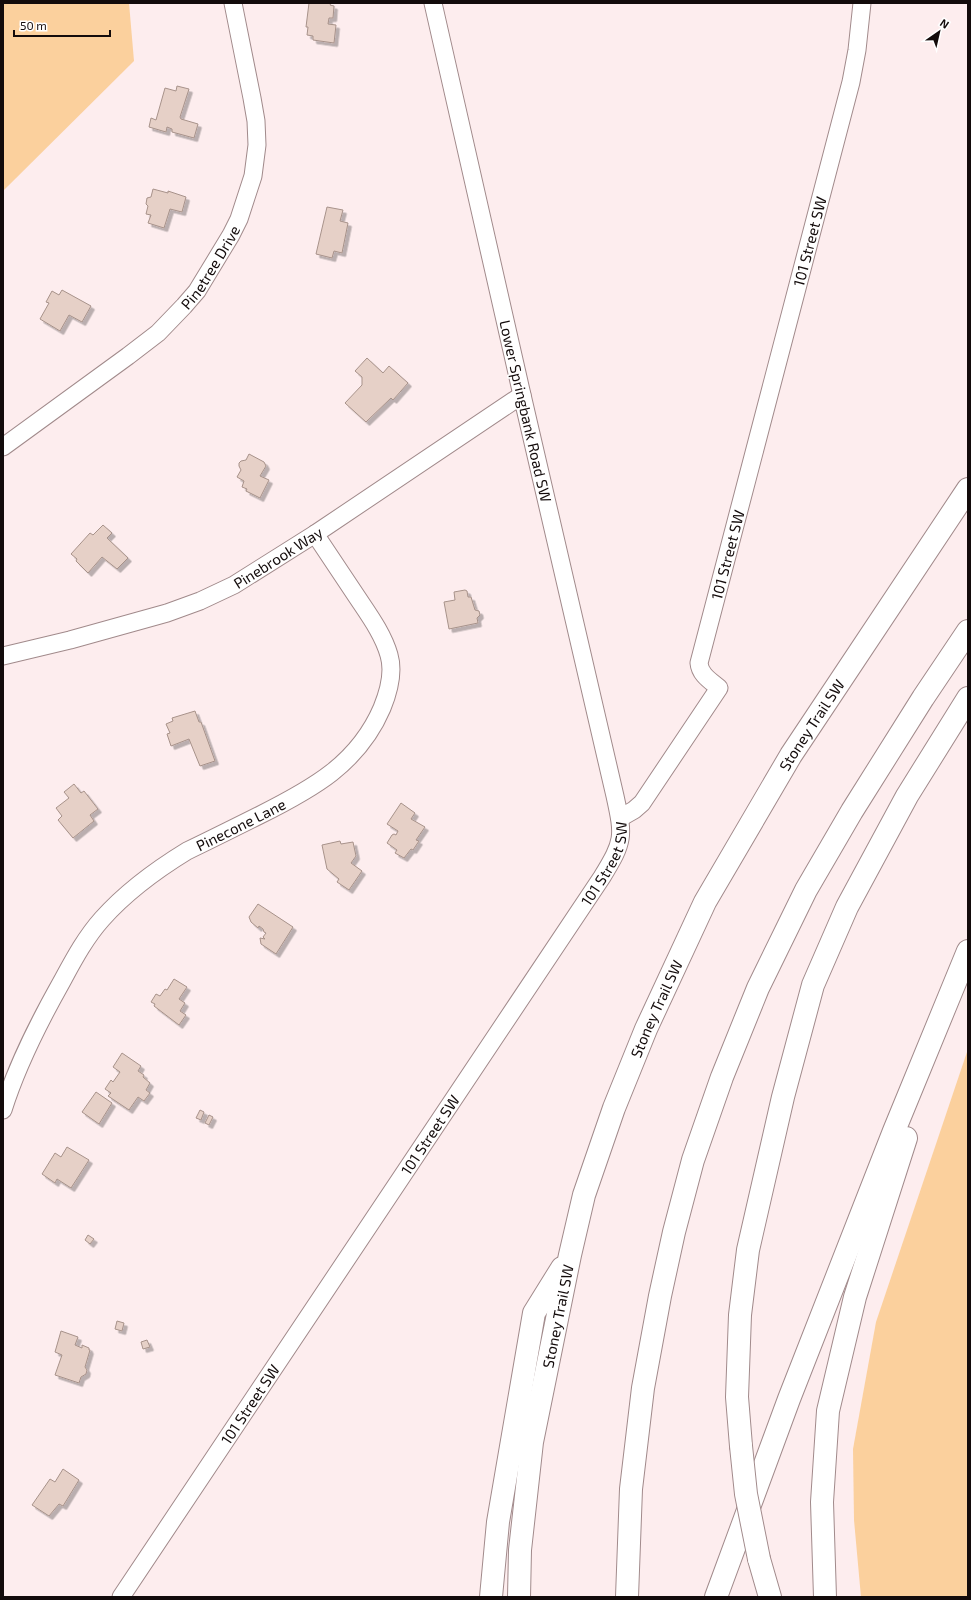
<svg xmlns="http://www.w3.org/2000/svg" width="971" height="1600" viewBox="0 0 971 1600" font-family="'Exo 2',sans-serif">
  <defs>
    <filter id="shadow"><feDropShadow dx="3.5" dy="3.5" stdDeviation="0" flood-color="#0004"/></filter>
  </defs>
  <rect width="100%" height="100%" fill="#fdedee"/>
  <g fill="#fbd09d">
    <path d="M3,3H129L134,61L3,191Z"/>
    <path d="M968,1049V1597H861L854,1520L853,1449L876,1322Z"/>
  </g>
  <g fill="#e6d0c7" stroke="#a7928a" filter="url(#shadow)">
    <path d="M309,3H331L330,5L334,6L333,18H329L328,24L336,25L334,43L313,40V36L307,35L308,27H306Z"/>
    <path d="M177,86L189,89L180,117L181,119L198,124L194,138L172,132V129L167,127L166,132L149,127L151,118L156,120L165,88L176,91Z"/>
    <path d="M153,189L168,193V191L186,197L182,212L170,209L164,228L148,223L151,215L146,214L148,206L146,204L147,198L151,197Z"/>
    <path d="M327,207L343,210L340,221L348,223L342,253L334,251L332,258L316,254Z"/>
    <path d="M62,290L91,306L82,322L69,315L60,331L40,319L49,303L46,302L52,291L59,295Z"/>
    <path d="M367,358L383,373L389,366L408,383L393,400L391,398L366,422L345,403L362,385V377L355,371Z"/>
    <path d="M249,454L264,462L266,466L260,476L269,480L260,498L246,491L247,489L242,487L244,481L237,477L241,470L239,466V463L241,461L246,460Z"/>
    <path d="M103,525L112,533L107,538L128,558L117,569L102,557L88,573L76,561L77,559L71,554L90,533L93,535Z"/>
    <path d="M465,590L467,591L468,597H471L475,610L479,611L480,615L477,618L478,623L449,629L444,602L455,600L454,592Z"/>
    <path d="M195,711L199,722H201L215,761L200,766L189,739L171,746L167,734L170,733L166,724L173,721L172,718Z"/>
    <path d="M74,784L81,793L84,791L98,809L90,815L94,821L73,838L58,820L62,816L56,808L69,798L64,792Z"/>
    <path d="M401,803L415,813L411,819L425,827L416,840L419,841L413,850L411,849L404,858L395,853L397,850L387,843L392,835L394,834L396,835L398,831L387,824Z"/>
    <path d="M340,841L341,844L353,842L356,856L351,863L362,871L349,890L337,882L339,879L327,869L322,845Z"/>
    <path d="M258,904L293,927L276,954L261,944L260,938L265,939L263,937L266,933L264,932L263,929L259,926L258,928L251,922L249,917Z"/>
    <path d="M174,979L187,987L179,999L185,1003L180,1011L186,1015L179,1025L154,1006L155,1004L151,1002L156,994L160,996L165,989L167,990Z"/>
    <path d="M122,1053L141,1066L138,1071L144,1075L143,1077L150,1083L146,1090L150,1093L144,1101L138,1097L129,1110L108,1096L111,1093L105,1089L111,1080L113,1082L120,1072L113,1067Z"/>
    <path d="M96,1092L112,1103L99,1124L82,1112Z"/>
    <path d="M200,1110L204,1112L201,1120L196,1118Z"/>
    <path d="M209,1115L213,1117L209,1125L205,1123Z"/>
    <path d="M67,1147L89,1160L71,1188L57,1179L55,1183L42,1174L55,1153L61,1157Z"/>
    <path d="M88,1235L94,1239L90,1244L85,1240Z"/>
    <path d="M117,1321L124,1323L122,1331L115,1329Z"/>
    <path d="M61,1331L78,1337L75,1345L82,1348V1345L89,1348V1350H90L85,1367L87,1370L86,1374L81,1377L79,1383L55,1375L62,1355L55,1352Z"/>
    <path d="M147,1340L150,1347L143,1349L141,1342Z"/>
    <path d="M63,1469L79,1480L63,1506L59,1504L49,1516L32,1505L50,1479L55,1482Z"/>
  </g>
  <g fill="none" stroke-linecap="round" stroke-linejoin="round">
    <defs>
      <g id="minor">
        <path id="s1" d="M3,447L128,356L158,333L184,306L197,291L231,235L239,219L253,176L257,145L256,121L252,98L233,3"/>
        <path id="s2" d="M3,656L70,640L167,613L200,601L234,585L315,534L522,395"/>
        <path id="s3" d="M620,818L634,810L642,803L719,688C711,681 700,675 699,663L851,82L857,50L862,3"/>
        <path id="s4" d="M3,1110C17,1065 38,1024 61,983C73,961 85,938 102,919C126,892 156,870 187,851C212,839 236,827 260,815C312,789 358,764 382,708C389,691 394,672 389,655C383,634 369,615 357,597C343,576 329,555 315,534"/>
        <path id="s5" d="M121,1597L602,877C624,841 624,837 615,796L522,395L433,3"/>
      </g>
      <g id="highway">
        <path d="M741,1446L737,1397L740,1315L748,1250L783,1097L813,985L847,907L907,796L968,698"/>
        <path d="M759,1559L770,1597"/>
        <path d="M491,1597L498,1522L534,1313L562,1268"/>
        <path id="s6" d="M519,1597L520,1550L532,1442L570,1255L584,1195L614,1108L646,1029L705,902L791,755L968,489"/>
        <path d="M627,1597L631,1489L643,1388L660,1296L674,1232L693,1160L722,1077L758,988L806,890L852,811L923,698L968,631"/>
        <path d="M716,1597L789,1399L894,1131L968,951"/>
        <path d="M825,1597L822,1502L828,1411L855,1297L906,1138"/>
      </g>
    </defs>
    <use href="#minor" stroke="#a18a8b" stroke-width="19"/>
    <use href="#highway" stroke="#a18a8b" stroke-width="24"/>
    <use href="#minor" stroke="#fff" stroke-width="17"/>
    <use href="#highway" stroke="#fff" stroke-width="22"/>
    <defs>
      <path id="highway-bridge" d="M741,1446L746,1494L759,1559"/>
    </defs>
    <use href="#highway-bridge" stroke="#a18a8b" stroke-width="24" stroke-linecap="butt"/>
    <use href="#highway-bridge" stroke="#fff" stroke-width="22"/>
  </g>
  <g text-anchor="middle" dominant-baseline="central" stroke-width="3" stroke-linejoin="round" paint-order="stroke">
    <g font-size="15" fill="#130b0b" stroke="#fff">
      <text stroke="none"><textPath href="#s3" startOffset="634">101 Street SW</textPath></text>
      <text stroke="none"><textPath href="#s1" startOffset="277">Pinetree Drive</textPath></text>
      <text transform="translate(526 411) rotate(77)">Lower Springbank Road SW</text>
      <text stroke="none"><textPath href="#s3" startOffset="310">101 Street SW</textPath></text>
      <text stroke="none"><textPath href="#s2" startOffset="294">Pinebrook Way</textPath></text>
      <text stroke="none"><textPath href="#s6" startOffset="932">Stoney Trail SW</textPath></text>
      <text stroke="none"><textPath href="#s4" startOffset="385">Pinecone Lane</textPath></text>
      <text stroke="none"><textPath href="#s5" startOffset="880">101 Street SW</textPath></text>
      <text stroke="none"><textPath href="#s6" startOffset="608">Stoney Trail SW</textPath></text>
      <text stroke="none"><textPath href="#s5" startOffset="556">101 Street SW</textPath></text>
      <text stroke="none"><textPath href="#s6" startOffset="284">Stoney Trail SW</textPath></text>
      <text stroke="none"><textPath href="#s5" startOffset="232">101 Street SW</textPath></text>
    </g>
  </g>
  <rect width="971" height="1600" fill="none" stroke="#130b0b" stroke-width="8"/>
  <g transform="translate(939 32) rotate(34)" stroke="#ffffff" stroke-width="3" paint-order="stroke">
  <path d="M0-3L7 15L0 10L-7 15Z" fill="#130b0b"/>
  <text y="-6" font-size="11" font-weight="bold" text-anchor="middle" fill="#130b0b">N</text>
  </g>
  <path d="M14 30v6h96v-6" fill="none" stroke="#130b0b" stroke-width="2"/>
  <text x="20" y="30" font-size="12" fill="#130b0b" stroke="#ffffff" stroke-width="3" paint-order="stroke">50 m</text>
</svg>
